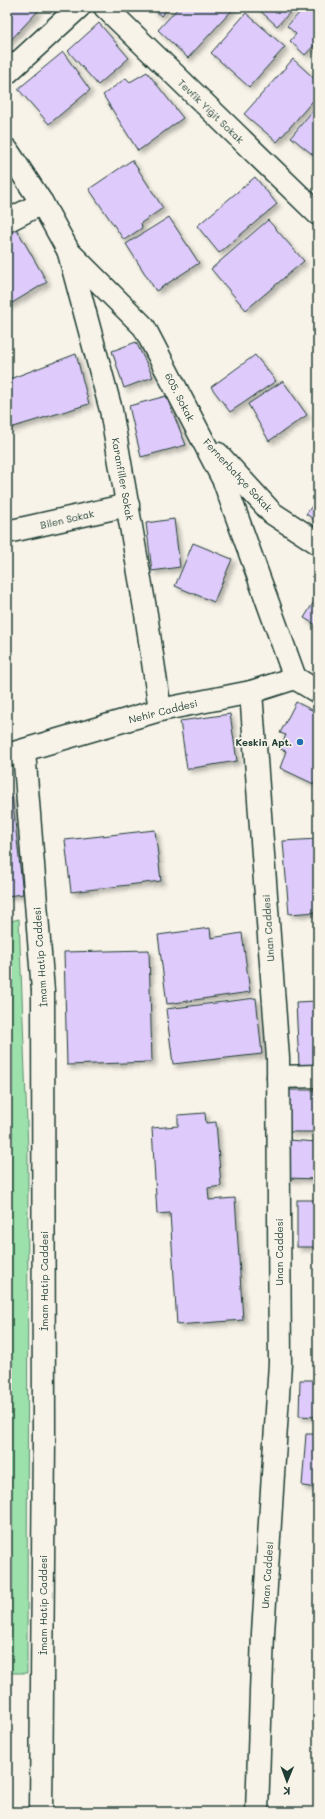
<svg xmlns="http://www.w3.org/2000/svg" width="325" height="1819" viewBox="0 0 325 1819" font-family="Mali,sans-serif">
  <defs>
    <filter id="shadow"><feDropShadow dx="3.5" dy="3.5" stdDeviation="2" flood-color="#0004"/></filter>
  </defs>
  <rect width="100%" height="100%" fill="#f7f3e8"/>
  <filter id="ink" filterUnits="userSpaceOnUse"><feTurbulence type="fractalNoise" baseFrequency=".025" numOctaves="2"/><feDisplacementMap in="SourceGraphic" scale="8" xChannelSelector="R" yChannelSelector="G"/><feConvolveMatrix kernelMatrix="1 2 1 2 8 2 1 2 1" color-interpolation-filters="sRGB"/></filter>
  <g filter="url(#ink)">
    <path fill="#9ce0ac" stroke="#5e8e70" d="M19,919L28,1149L27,1673H7V922Z"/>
    <g fill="#decafb" stroke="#1f3d34" filter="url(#shadow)">
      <path d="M7,7H34L38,11L7,44Z"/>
      <path d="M151,7H169L161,16Z"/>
      <path d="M179,7H235L188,58L158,30Z"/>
      <path d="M256,7H295L277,26Z"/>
      <path d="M305,7H318V41L305,55L290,41L296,34L287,26Z"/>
      <path d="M246,13L285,47L249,87L211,53Z"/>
      <path d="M99,23L129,58L98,85L68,51Z"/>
      <path d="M63,52L90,90L49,124L18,89Z"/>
      <path d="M293,59L318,82V95L277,142L244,114Z"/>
      <path d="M147,72L183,118L138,151L103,95L126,78L130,82Z"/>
      <path d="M318,104V159L291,137Z"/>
      <path d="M132,160L163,208L141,223L142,228L124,240L89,189Z"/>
      <path d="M255,177L277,204L219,253L197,226Z"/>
      <path d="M169,217L199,263L156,291L126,244Z"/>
      <path d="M268,220L304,261L246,310L211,269Z"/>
      <path d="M16,228L47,282L7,306V233Z"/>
      <path d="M136,342L153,377L124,388L112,351Z"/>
      <path d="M76,354L89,404L7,429V380Z"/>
      <path d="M255,355L276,381L230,412L211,387Z"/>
      <path d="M283,381L307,415L269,441L248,404Z"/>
      <path d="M166,396L186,445L141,457L129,406Z"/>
      <path d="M318,498V522L306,514Z"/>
      <path d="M174,519L180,567L152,571L146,523Z"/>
      <path d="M193,543L232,559L214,602L175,586Z"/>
      <path d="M318,595V626L304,618Z"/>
      <path d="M296,702L318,713V786L280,768L286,751L280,749L286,735L280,733Z"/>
      <path d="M230,714L237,761L187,769L180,721Z"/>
      <path d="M7,795H12L23,894L7,896Z"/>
      <path d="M155,830L161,881L71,892L65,840Z"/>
      <path d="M318,839V912L289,914L283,841Z"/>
      <path d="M210,928L211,938L242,933L250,992L167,1004L158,935Z"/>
      <path d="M149,950L152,1062L67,1065L64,952Z"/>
      <path d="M256,998L262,1054L173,1064L166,1009Z"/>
      <path d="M318,1001V1065L299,1066L296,1002Z"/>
      <path d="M289,1090H318V1132H290Z"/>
      <path d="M205,1113L206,1123L216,1122L221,1186L208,1188L209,1200L235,1198L243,1320L177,1325L170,1213L157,1214L152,1128L178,1126V1115Z"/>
      <path d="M288,1140L318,1142V1179L286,1178Z"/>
      <rect x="297" y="1200" width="21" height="47"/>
      <path d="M300,1380H318V1417L299,1416Z"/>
      <path d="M306,1434H318V1488L302,1486Z"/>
    </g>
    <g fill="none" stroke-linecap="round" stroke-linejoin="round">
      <defs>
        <g id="street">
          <path d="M105,7L318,214"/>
          <path d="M7,150L42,203L69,252L144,327L224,481L295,678"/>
          <path d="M7,221L42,203"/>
          <path d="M69,253L111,410L146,614L160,710"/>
          <path d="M218,454L272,513L318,543"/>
          <path d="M7,532L128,505"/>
          <path d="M278,1077L318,1076"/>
        </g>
        <g id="secondary">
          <path d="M7,73L79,7"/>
          <path d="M251,692L278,1058L280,1363L263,1633L257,1812"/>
          <path d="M24,751L43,991L44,1438L41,1812"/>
          <path d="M7,755L160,710L251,692L295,678L318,692"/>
        </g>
      </defs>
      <use href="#street" stroke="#1f3d34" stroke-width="25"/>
      <use href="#secondary" stroke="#1f3d34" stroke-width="25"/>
      <use href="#street" stroke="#f7f3e8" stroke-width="22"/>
      <use href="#secondary" stroke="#f7f3e8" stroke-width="22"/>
    </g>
  </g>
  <circle fill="#1f6fb2" stroke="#f7f3e8" stroke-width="1.5" cx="300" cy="742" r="4"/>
  <g text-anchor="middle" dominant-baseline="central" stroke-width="3.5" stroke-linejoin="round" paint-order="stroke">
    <g font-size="10" fill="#1f3d34" stroke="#f7f3e8">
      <text transform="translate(211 111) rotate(44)">Tevfik Yiğit Sokak</text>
      <text transform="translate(180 397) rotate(63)">605. Sokak</text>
      <text transform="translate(238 475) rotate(47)">Fernerbahçe Sokak</text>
      <text transform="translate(123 479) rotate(80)">Karanfiller Sokak</text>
      <text transform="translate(67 519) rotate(-13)">Bilen Sokak</text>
      <text transform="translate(163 711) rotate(-14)">Nehir Caddesi</text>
      <text transform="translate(268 928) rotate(-94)">Unan Caddesi</text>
      <text transform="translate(40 957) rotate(-94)">İmam Hatip Caddesi</text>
      <text transform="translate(279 1252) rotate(-90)">Unan Caddesi</text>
      <text transform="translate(44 1281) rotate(-90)">İmam Hatip Caddesi</text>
      <text transform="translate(267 1575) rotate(-86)">Unan Caddesi</text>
      <text transform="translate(43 1605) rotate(-90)">İmam Hatip Caddesi</text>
    </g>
    <g font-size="10" font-weight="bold" fill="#1f3d34" stroke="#f7f3e8" text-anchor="end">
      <text x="292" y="742">Keskin Apt.</text>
    </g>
  </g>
  <rect width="325" height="1819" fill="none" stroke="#f7f3e8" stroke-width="24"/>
  <rect x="12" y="12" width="301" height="1795" fill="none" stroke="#1f3d34" stroke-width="1.5" filter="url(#ink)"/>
  <g transform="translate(287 1781) rotate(181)" stroke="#f7f3e8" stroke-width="3" paint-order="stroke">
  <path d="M0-3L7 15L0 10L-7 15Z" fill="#1f3d34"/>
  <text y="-6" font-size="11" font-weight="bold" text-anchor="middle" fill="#1f3d34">K</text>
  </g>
</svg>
